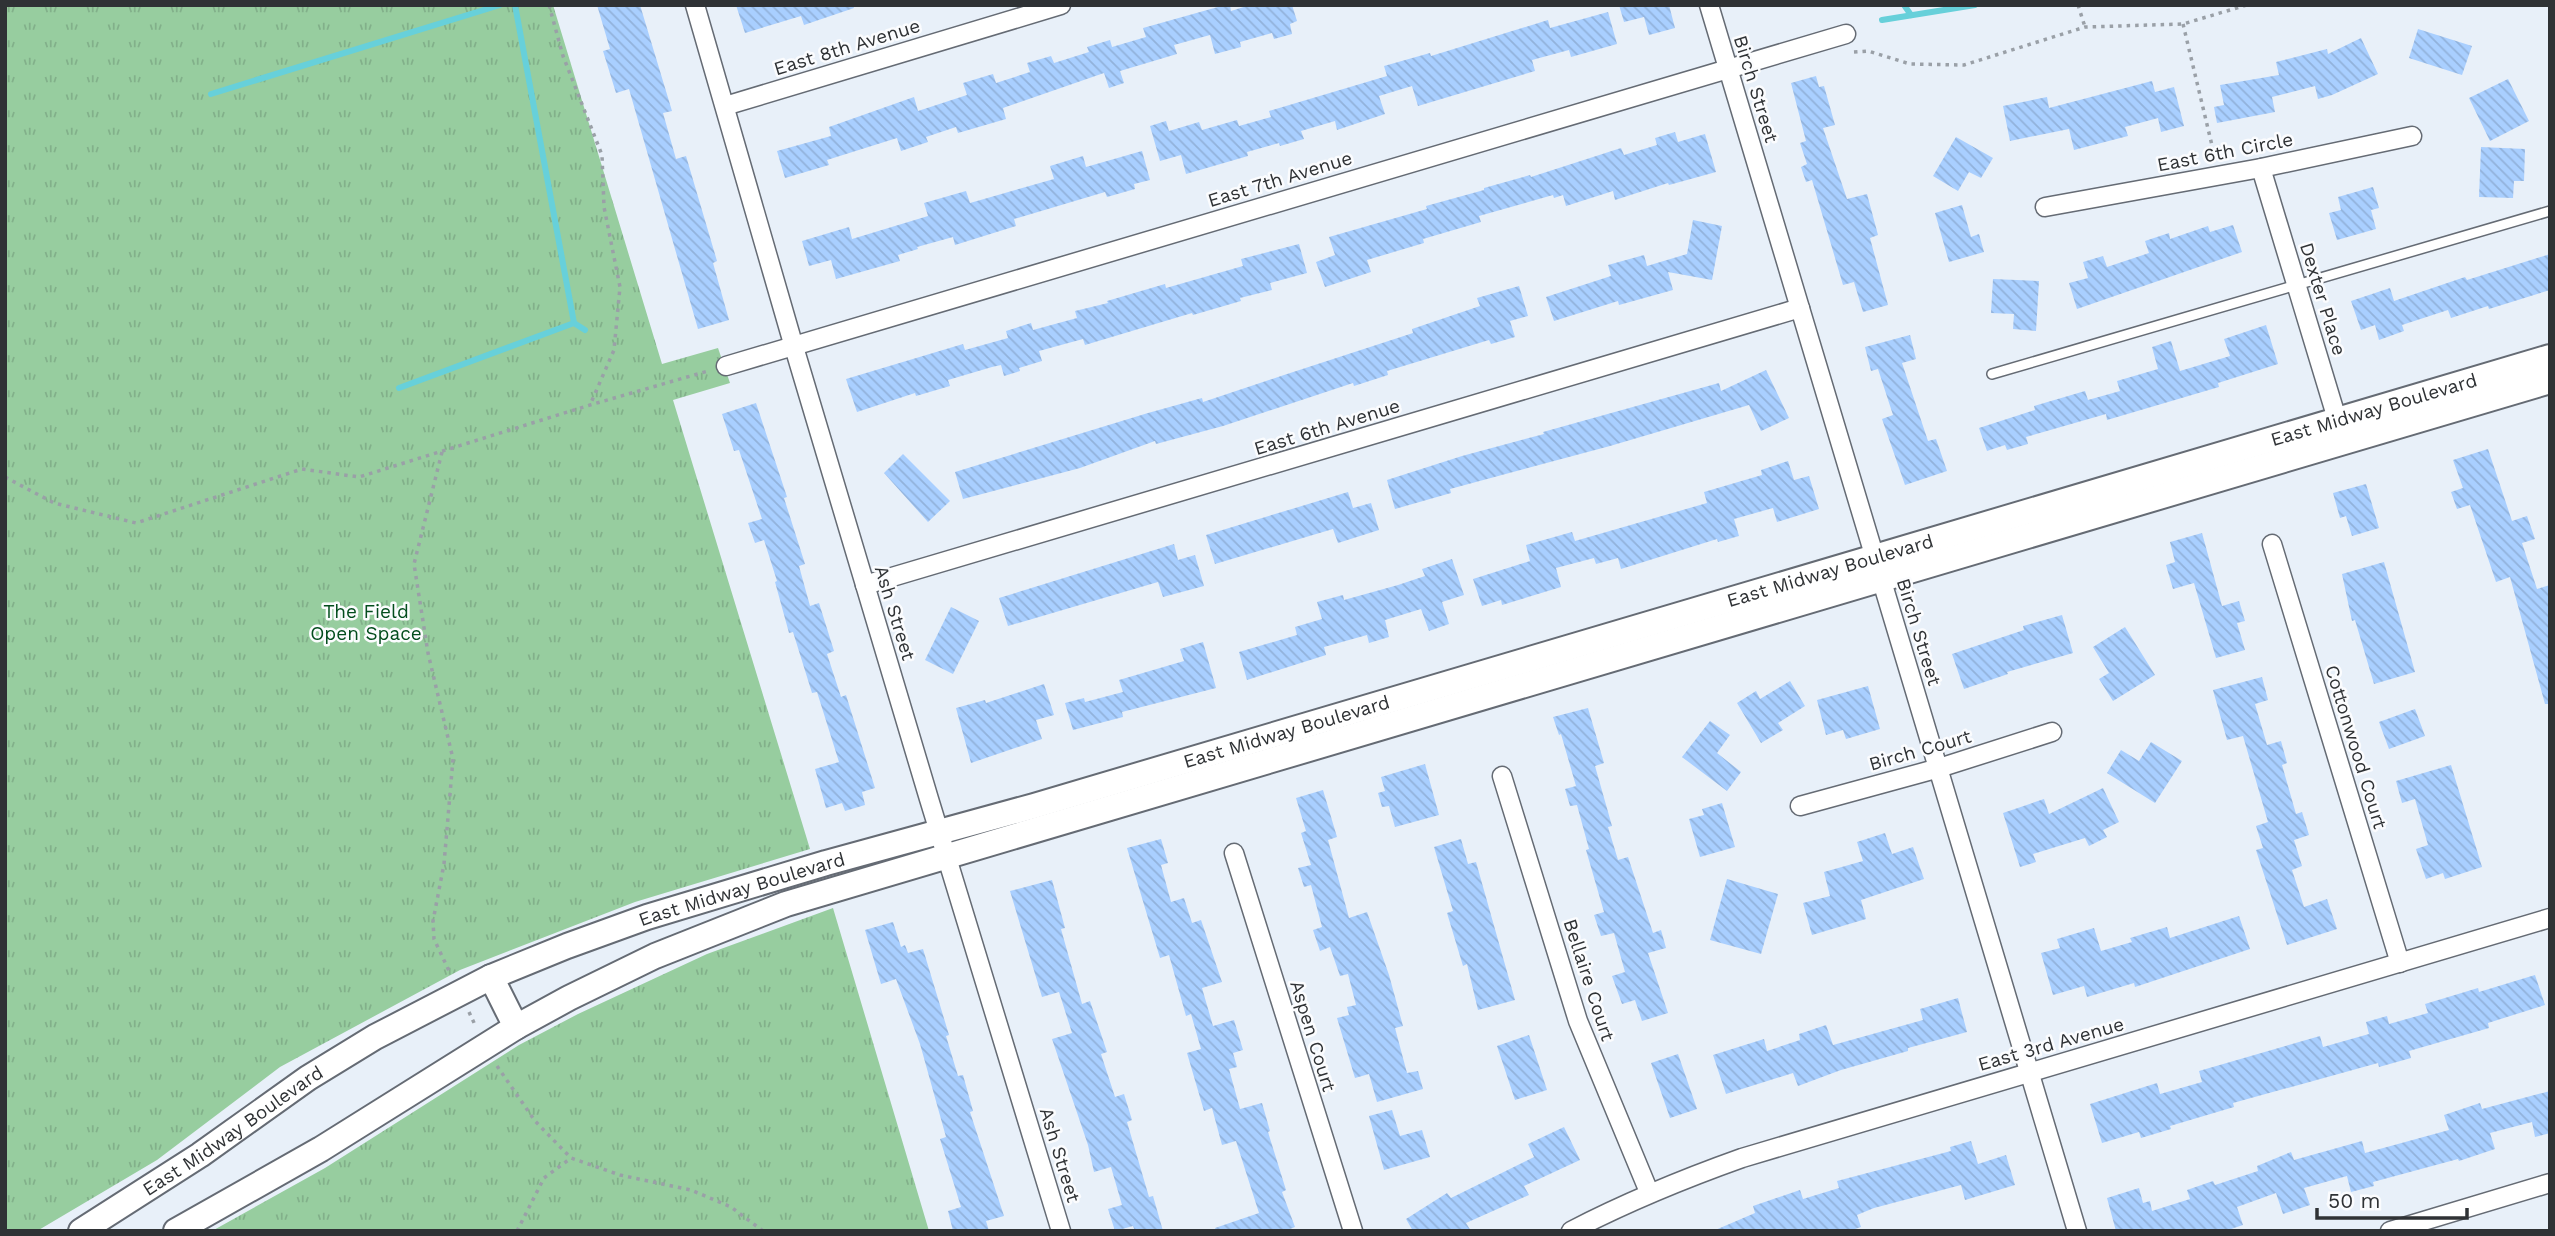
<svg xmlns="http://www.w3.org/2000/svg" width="2555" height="1236" viewBox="0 0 2555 1236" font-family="'Work Sans',sans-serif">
  <defs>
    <pattern id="grass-tufts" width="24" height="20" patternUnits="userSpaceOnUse" patternTransform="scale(1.75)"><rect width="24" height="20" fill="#97cd9f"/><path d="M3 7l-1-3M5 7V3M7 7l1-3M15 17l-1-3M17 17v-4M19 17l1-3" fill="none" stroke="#82b08a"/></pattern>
    <pattern id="building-back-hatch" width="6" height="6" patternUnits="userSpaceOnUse" patternTransform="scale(1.75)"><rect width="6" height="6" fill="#a9cfff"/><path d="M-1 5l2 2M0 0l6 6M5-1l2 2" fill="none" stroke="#92b2db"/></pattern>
  </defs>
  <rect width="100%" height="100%" fill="#e8f0f9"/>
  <g fill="url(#grass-tufts)">
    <path d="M5,5H553L662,364L718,348L730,383L673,400L810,849L635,902L460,970L280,1067L157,1160L37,1231H5Z"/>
    <path d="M833,908L929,1231H212L325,1168L519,1045L578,1014L707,954Z"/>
  </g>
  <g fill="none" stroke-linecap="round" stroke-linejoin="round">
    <g stroke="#67d0da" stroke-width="6">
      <path d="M1904,5L1911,15"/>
      <path d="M1882,20L1975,5"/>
      <path d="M211,94L500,5"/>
      <path d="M574,323L585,330"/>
      <path d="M399,388L574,323L515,5"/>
    </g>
  </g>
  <g fill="url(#building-back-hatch)">
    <path d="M597,5H640L672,111L663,113L676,159L686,156L717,261L713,263L729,320L698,329L629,89L616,93L603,51L610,49Z"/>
    <path d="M736,5H853L854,8L804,25L801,16L745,33Z"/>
    <path d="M1225,5H1230L1231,11L1250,5H1292L1297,21L1290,24L1292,34L1274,39L1272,33L1240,42L1241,47L1215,54L1210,35L1174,45L1177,54L1120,71L1124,83L1109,88L1104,73L1003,108L1006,119L958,133L956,127L926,137L928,142L901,151L897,138L827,160L829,165L785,178L777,151L831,136L829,127L914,97L918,111L967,95L963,83L993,74L996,83L1030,72L1027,63L1051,56L1054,63L1089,52L1087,47L1110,40L1112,47L1146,37L1143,28Z"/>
    <path d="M1619,5H1669L1675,28L1649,35L1644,17L1624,22Z"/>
    <path d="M1608,12L1617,44L1571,57L1569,50L1532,60L1535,71L1418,106L1412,86L1379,96L1385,114L1337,130L1335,121L1301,131L1304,139L1280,146L1279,143L1247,152L1248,156L1186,174L1181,155L1160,161L1150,126L1166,121L1169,131L1199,122L1202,130L1237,120L1239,126L1271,117L1269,111L1387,76L1384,66L1430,53L1431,56L1548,20L1550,28Z"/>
    <path d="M2418,29L2472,46L2462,75L2409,58Z"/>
    <path d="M2361,38L2378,74L2332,95L2318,99L2315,86L2272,97L2275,112L2217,123L2214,107L2224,105L2220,85L2279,75L2276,62L2327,49L2328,54Z"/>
    <path d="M1816,76L1819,87L1824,86L1835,125L1823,128L1847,199L1867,194L1878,235L1870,238L1888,305L1863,312L1854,282L1843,285L1812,180L1806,182L1801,167L1807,164L1800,143L1806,141L1791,83Z"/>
    <path d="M2508,79L2529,121L2490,141L2469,98Z"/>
    <path d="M2152,81L2155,92L2174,87L2184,126L2161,132L2158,118L2125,127L2128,136L2074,150L2069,129L2010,141L2003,106L2047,97L2049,108Z"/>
    <path d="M1675,132L1678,142L1705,134L1716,172L1669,185L1668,183L1615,200L1613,191L1566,206L1563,195L1554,198L1553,195L1479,216L1481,222L1423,239L1424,243L1367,260L1371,272L1325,287L1316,262L1335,255L1329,237L1427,209L1426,206L1484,190V188L1530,175L1531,177L1621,148L1624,155L1657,145L1655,138Z"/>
    <path d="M1956,137L1993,158L1981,178L1969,172L1958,191L1933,176Z"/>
    <path d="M2481,147L2525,149L2524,181H2514L2513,198L2479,197Z"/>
    <path d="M1142,151L1150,180L1134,184L1135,189L1107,197L1105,192L1014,219L1016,226L955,245L953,237L917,247L918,249L898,255L900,261L836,279L831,260L809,266L802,241L849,227L852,239L928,216L924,203L966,191L970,203L1054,179L1050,166L1083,156L1086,167Z"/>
    <path d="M2373,187L2379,208L2371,210L2376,229L2337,240L2329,213L2341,210L2338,197Z"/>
    <path d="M1962,205L1971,237L1979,234L1984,252L1949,262L1935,213Z"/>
    <path d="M1693,220L1722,226L1712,280L1668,272L1673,290L1619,305L1618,301L1554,321L1546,297L1611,276L1608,265L1644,255L1647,266L1687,254Z"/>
    <path d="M2233,225L2242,252L2077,309L2069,283L2088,278L2083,262L2103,256L2107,267L2149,253L2145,241L2169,233L2170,239L2208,226L2210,232Z"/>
    <path d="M1299,244L1307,273L1270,283L1272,290L1240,298L1241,301L1193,315L1192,313L1085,345L1083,339L1039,351L1042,361L1019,368L1020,371L1004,376L1001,365L992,367L948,380L950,386L916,396L915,393L857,412L846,379L963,344L965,350L1008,338L1006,331L1031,323L1033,330L1077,318L1075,311L1108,303L1107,301L1165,284L1166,288L1243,266L1241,259Z"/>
    <path d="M2550,254V290L2489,309L2488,306L2451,318L2448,310L2402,325L2404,331L2379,340L2375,325L2361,330L2351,301L2390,288L2394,301L2465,277L2467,280Z"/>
    <path d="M1993,279L2039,281L2036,331L2013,329L2014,314L1991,313Z"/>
    <path d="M1519,286L1528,316L1510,321L1515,337L1491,344L1489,340L1387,371L1388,375L1354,386L1353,383L1223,426L1156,444L1155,441L1080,468L963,499L955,472L1148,413L1202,398L1203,402L1284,375L1413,333L1412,329L1480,306L1477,298Z"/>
    <path d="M2266,325L2278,364L2218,383L2219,387L2107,420L2106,414L2026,437L2028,444L2007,450L2005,445L1987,451L1979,428L2035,410L2034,406L2085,391L2088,400L2120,391L2117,381L2158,369L2152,347L2171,341L2180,371L2230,356L2224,339Z"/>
    <path d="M1910,335L1916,359L1902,363L1928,441L1936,439L1947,471L1905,485L1882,419L1893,415L1878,369L1871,371L1865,347Z"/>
    <path d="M1766,370L1789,418L1761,431L1749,405L1610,446L1450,489L1451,493L1395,509L1387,480L1462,456L1544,434L1543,432L1719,383L1721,391Z"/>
    <path d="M756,403L787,497L784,498L805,564L799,566L810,606L819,603L834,651L827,654L841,697L846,695L875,788L862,792L865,805L845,811L842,803L826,808L815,769L839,762L817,692L812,693L793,632L789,633L775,582L777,581L764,540L755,543L748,523L762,519L739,450L734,451L722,414Z"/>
    <path d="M2488,449L2512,521L2527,516L2535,539L2522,543L2537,589L2550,585V704H2545L2510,577L2496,582L2470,505L2457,509L2451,492L2463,488L2453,460Z"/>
    <path d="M903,454L950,501L928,522L884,473Z"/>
    <path d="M1788,461L1794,480L1809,476L1819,509L1777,522L1773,508L1734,519L1739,536L1718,542L1717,539L1621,569L1618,558L1596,564L1594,558L1556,568L1561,587L1502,605L1501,600L1482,606L1473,579L1530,561L1526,545L1572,532L1575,541L1707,503L1704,492L1762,475L1761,470Z"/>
    <path d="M2366,484L2379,528L2352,536L2346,516L2340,518L2333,493Z"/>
    <path d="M1348,492L1353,508L1371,503L1379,530L1338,543L1333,529L1215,564L1206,535Z"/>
    <path d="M2202,533L2222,606L2239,601L2245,621L2237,623L2245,650L2216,658L2194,583L2173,589L2166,565L2175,562L2170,542Z"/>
    <path d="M1174,544L1178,560L1195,555L1204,586L1163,597L1158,582L1008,626L999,598Z"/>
    <path d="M1452,559L1464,595L1442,602L1449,624L1429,631L1421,609L1385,620L1389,637L1369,643L1367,635L1324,647L1326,655L1247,680L1239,652L1297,635L1295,627L1322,619L1317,602L1343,595L1344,600L1398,585L1425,576L1422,569Z"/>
    <path d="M2384,562L2415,672L2374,684L2355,620L2352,621L2342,574Z"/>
    <path d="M951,607L979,621L953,674L925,660Z"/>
    <path d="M2062,615L2073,653L2007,672L2008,674L1964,689L1952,654L2024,630L2023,626Z"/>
    <path d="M2125,627L2155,675L2113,701L2099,679L2109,673L2093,647Z"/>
    <path d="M1203,642L1216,688L1122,712L1123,717L1073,730L1065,703L1084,698L1085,702L1123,692L1119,680L1184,661L1180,649Z"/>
    <path d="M2262,677L2268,700L2255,704L2267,745L2281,741L2287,763L2282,765L2296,814L2302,812L2309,835L2294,840L2302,866L2292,870L2304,907L2327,899L2337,929L2287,945L2256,850L2263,848L2256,826L2268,822L2243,736L2227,740L2213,690Z"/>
    <path d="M1790,681L1805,706L1778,723L1783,730L1761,743L1737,703L1756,691L1760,699Z"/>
    <path d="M1044,684L1054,715L1036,720L1042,739L971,763L956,708L985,700L986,703Z"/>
    <path d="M1868,686L1880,729L1846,739L1843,730L1826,735L1817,700Z"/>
    <path d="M1588,708L1604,763L1595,766L1612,826L1608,827L1618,860L1628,857L1653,933L1661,930L1666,948L1648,953L1668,1013L1642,1021L1635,1000L1622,1004L1612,976L1625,972L1614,933L1601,936L1594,915L1604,912L1586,850L1589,849L1577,805L1570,806L1565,789L1576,786L1561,734L1559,735L1553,717Z"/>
    <path d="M2415,709L2425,736L2389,749L2379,722Z"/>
    <path d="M1710,721L1730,735L1717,753L1741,772L1727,791L1682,757Z"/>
    <path d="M2151,742L2182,761L2155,803L2107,773L2121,750L2139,761Z"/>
    <path d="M1425,764L1439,815L1395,827L1389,806L1382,807L1378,793L1385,791L1381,777Z"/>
    <path d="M2451,765L2482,867L2445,879L2443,873L2426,879L2416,849L2428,845L2415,799L2402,803L2396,781Z"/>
    <path d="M2103,788L2119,822L2103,830L2107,837L2089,846L2085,838L2033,854L2036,862L2020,867L2003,813L2044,799L2049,814Z"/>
    <path d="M1323,790L1337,837L1328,840L1349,918L1367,912L1389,975L1403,1026L1395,1028L1407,1073L1418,1071L1423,1089L1377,1102L1369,1074L1355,1078L1337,1018L1349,1015L1347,1007L1356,1005L1348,974L1340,976L1330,947L1320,951L1313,930L1322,927L1311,885L1304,887L1298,868L1311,865L1301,833L1306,831L1296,798Z"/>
    <path d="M1722,803L1735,847L1700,857L1689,819L1704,815L1702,809Z"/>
    <path d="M1885,833L1892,854L1913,847L1924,879L1861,900L1866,919L1812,935L1803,903L1830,896L1824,872L1863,861L1857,842Z"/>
    <path d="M1161,839L1168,863L1161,865L1171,902L1184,898L1192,923L1201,920L1222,982L1202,988L1213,1026L1234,1020L1243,1050L1233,1053L1237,1067L1229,1069L1240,1109L1262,1103L1270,1131L1268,1132L1286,1190L1282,1192L1295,1227L1285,1231H1216L1215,1228L1259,1213L1236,1141L1222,1145L1212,1108L1204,1111L1187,1053L1201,1049L1191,1014L1186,1016L1169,955L1160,958L1127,848Z"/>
    <path d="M1461,839L1468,864L1476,862L1515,1000L1478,1010L1467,964L1463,966L1447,913L1453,911L1434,847Z"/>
    <path d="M1727,879L1778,894L1761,954L1710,940Z"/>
    <path d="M1052,880L1065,928L1061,929L1082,1004L1090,1001L1107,1052L1101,1054L1115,1097L1124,1094L1132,1120L1127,1122L1149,1197L1153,1196L1163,1231H1135L1133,1226L1115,1231L1108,1209L1122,1205L1111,1167L1094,1172L1088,1145L1052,1039L1072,1033L1059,992L1042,997L1010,891Z"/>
    <path d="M2239,916L2250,949L2135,987L2134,983L2087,997L2084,986L2053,995L2041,953L2060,948L2057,939L2094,928L2101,951L2132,942L2130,938L2167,927L2170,938Z"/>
    <path d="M893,922L901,947L905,945L908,953L923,949L949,1035L946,1036L958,1076L963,1075L973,1111L970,1112L1004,1216L986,1221L989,1231H953L948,1211L961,1207L940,1139L946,1137L920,1044L896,979L881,984L865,930Z"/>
    <path d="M2535,975L2545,1005L2488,1023L2489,1028L2409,1051L2411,1058L2379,1067L2378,1063L2233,1103L2234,1107L2170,1126L2171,1129L2141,1138L2139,1132L2102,1143L2090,1104L2157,1083L2160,1094L2202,1082L2199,1071L2320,1036L2323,1047L2369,1034L2366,1022L2387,1016L2389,1024L2428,1013L2425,1004L2478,988L2479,992Z"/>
    <path d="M1958,998L1967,1032L1908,1048V1051L1841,1070L1798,1086L1793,1073L1726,1094L1713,1055L1764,1039L1767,1051L1800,1040L1799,1034L1826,1025L1833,1045L1923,1020L1920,1009Z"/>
    <path d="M1529,1035L1547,1090L1515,1100L1497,1046Z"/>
    <path d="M1678,1054L1697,1109L1670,1118L1651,1063Z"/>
    <path d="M2550,1091V1133L2535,1137L2532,1122L2490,1133L2495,1149L2459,1161L2458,1159L2373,1182L2374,1186L2351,1192L2347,1176L2304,1188L2310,1205L2283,1214L2276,1193L2237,1207L2243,1225L2225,1231H2116L2107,1198L2139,1188L2143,1203L2150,1201L2152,1211L2190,1199L2187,1190L2213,1181L2215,1185L2258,1171L2257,1166L2291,1152L2294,1160L2362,1141L2365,1153L2449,1130L2444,1115L2480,1103L2482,1109Z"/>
    <path d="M1392,1110L1400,1136L1422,1130L1430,1157L1384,1170L1369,1116Z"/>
    <path d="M1564,1127L1580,1160L1524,1186L1529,1195L1466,1223L1471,1231H1413L1406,1219L1447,1193L1451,1198L1534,1157L1528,1144Z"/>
    <path d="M1971,1141L1978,1164L2006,1155L2015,1185L1965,1200L1961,1185L1874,1208L1857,1215L1861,1227L1849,1231H1713L1755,1213L1753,1206L1800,1190L1803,1199L1839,1188L1837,1181L1951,1151L1950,1147Z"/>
  </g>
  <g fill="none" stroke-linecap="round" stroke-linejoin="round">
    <defs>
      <path id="service" d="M1992,374L2550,211"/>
      <g id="minor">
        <path d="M695,5L794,347L929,799L1061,1231"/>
        <path d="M1709,5L2077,1231"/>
        <path d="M725,106L1061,5"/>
        <path d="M2261,168L2340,429"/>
        <path d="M2045,207L2261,168L2412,136"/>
        <path d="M726,366L1846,34"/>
        <path d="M2272,544L2400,963"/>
        <path d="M865,585L1800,308"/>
        <path d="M1502,776L1578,1021L1649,1192"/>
        <path d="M1800,806L1939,768L2052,732"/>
        <path d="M1234,853L1353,1231"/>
        <path d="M1571,1231C1627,1202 1683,1179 1742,1158L2550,918"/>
        <path d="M2390,1231L2550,1183"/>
      </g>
      <g id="secondary">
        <path d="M491,977L516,1027"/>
        <path id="s1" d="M81,1231L200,1155L308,1078L375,1037L491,977L567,946L647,917L826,863L1034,806L2550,357"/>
        <path d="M176,1231L321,1149L516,1027L569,998L655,956L786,904L2550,381"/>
      </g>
    </defs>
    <use href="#service" stroke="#656b74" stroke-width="12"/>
    <use href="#minor" stroke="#656b74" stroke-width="21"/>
    <use href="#secondary" stroke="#656b74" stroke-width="28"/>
    <g stroke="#9aa0a7" stroke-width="3.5" stroke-dasharray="3.5 5" stroke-linecap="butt">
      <path d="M549,5L563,56L602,155L604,207L620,287L614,350L590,405"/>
      <path d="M2078,5L2085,27"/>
      <path d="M2183,24L2215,158"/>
      <path d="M1854,52L1868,51L1910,64L1964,65L2085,27L2183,24L2247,5"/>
      <path d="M442,452L414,564L428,653L453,759L444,864L433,921L434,939L450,973"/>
      <path d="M5,477L54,503L136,523L302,469L359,477L590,405L708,371"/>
      <path d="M469,1012L476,1027"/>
      <path d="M497,1066L535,1121L571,1158L620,1175L691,1190L731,1207L763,1231"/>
      <path d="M517,1231L544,1178L571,1158"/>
    </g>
    <use href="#service" stroke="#fff" stroke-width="9"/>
    <use href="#minor" stroke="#fff" stroke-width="18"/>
    <use href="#secondary" stroke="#fff" stroke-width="24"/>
  </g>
  <g text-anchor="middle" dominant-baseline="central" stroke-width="5" stroke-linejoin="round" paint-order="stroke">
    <g font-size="19" fill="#2f3235" stroke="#fbfcfe">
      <text transform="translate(847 47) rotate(-17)">East 8th Avenue</text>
      <text transform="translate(1756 89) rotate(73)">Birch Street</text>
      <text transform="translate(2225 152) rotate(-11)">East 6th Circle</text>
      <text transform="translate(1280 179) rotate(-17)">East 7th Avenue</text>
      <text transform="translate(2323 299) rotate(73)">Dexter Place</text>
      <text stroke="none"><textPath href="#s1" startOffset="2450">East Midway Boulevard</textPath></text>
      <text transform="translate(1327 427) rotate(-17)">East 6th Avenue</text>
      <text stroke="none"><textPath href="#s1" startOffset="1883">East Midway Boulevard</textPath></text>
      <text transform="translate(895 613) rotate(73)">Ash Street</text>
      <text transform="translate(1919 632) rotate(73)">Birch Street</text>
      <text stroke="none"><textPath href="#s1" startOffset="1316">East Midway Boulevard</textPath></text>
      <text transform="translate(2356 747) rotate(73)">Cottonwood Court</text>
      <text transform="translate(1920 750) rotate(-16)">Birch Court</text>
      <text stroke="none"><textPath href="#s1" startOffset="749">East Midway Boulevard</textPath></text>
      <text transform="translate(1589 980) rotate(72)">Bellaire Court</text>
      <text transform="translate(1313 1036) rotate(73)">Aspen Court</text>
      <text transform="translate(2051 1044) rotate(-16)">East 3rd Avenue</text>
      <text stroke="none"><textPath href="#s1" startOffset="182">East Midway Boulevard</textPath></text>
      <text transform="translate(1060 1155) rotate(73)">Ash Street</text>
    </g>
    <g font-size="19" fill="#034d1d" stroke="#fbfcfe">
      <text x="366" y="611">The Field<tspan x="366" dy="22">Open Space</tspan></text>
    </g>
  </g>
  <rect width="2555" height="1236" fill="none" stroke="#2f3235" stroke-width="14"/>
  <path d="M2317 1208v10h150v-10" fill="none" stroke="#2f3235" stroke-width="3.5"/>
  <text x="2328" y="1208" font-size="21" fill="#2f3235" stroke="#fbfcfe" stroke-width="5" paint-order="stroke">50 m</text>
</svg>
